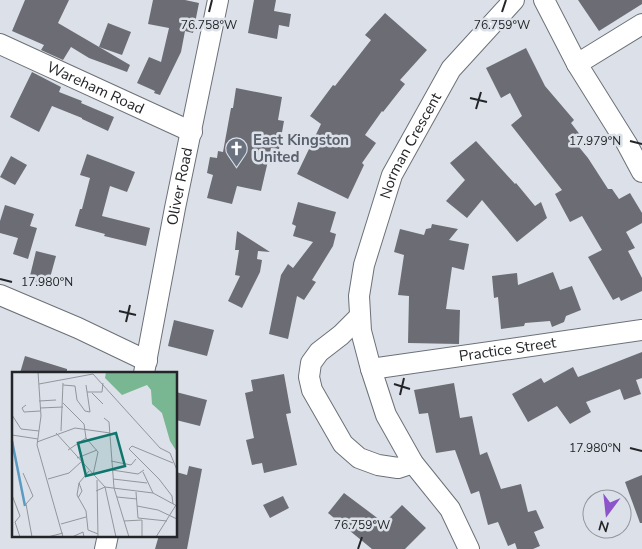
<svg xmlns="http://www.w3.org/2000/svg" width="642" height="549" viewBox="0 0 642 549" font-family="'Nunito Sans',sans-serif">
  <rect width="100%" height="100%" fill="#dce1e9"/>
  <g fill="#6c6c74">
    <path d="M25,0H69L58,23L130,65L127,72L89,58L71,47L63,60L41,50L44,45L12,31Z"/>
    <path d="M153,0H185L199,3L193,33L185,31L181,52L160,95L154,93L155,91L137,83L149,57L161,62L169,28L148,24Z"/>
    <path d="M254,0H276L274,11L291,14L289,27L279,25L277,39L248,33Z"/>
    <path d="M578,0H642V4L599,31Z"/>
    <path d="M385,13L427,50L400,80L405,84L383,112L382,111L365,135L376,143L362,163L364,165L348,199L297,174L321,124L310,116L333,85L335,86L371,40L365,35Z"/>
    <path d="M108,23L131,32L122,55L99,47Z"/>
    <path d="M526,48L545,86L574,120L571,123L581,136L574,141L588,158L608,189H612L619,199L630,193L642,213V223L626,232L635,248L628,251L642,278V291L621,301L619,297L613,300L588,257L602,250L582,216L570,222L555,194L562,190L511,125L522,116L510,93L501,98L486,68Z"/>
    <path d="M32,72L61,87L59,92L82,101L81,103L114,117L108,131L82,119V118L52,106L39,132L10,117Z"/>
    <path d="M236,88L282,97L278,120L284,121L279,149L271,148L261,191L237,186L232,204L207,198L213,175L207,173L210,157L217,158L218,151L223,152L231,108H233Z"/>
    <path d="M476,141L515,184L516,183L535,206L541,202L547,218L517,242L482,200L467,218L446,201L465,180L450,163Z"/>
    <path d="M87,154L135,172L127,192L110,186L102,216L150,228L146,246L104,236L105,234L75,226L80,209H82L90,178L80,175Z"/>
    <path d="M11,156L27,165L15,185L0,177Z"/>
    <path d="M298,202L336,212L330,232L336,234L333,246L312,280L316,282L304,300L297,296L288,339L269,334L281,275L288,264L293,268L313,242L293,236L296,226L292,224Z"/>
    <path d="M5,205L34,214L30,226L37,228L28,259L13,254L18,238L0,233V221Z"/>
    <path d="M432,224L458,229L449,240L469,244L464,270L452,267L446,309L460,310L459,344L408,343L409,296L398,295L404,255L394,252L400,229L424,235L426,229L431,228Z"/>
    <path d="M237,231L270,252L258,251L257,259L262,260L260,272L242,308L228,301L240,276L235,275L239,250H235Z"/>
    <path d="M36,251L56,256L48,285L29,280Z"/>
    <path d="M553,272L560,290L572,286L581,310L566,316L564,322L552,327L550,321L525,323L524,326L501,329L498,297L494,298L492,276L517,273L518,285Z"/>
    <path d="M174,320L214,330L207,356L168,346Z"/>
    <path d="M642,352V378L636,380L641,394L624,400L620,389L586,402L591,412L570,424L557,406L528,422L512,394L541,378L544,383L573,367L578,377Z"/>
    <path d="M25,356L67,369V373H20Z"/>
    <path d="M284,374L291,413L286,414L297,465L264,473L262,463L252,465L246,440L254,438L245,393L253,391L251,380Z"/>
    <path d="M454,383L460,418L472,416L480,455L487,452L501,489L521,484L528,512L536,510L544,528L534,532L540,546L533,549H517L515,543L508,546L498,522L488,525L479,491L471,494L455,450L436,453L428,413L419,414L414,390Z"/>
    <path d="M176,392L207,400L200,426L176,420Z"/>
    <path d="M189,466L202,469L187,549H155L159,535H176V472L187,475Z"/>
    <path d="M642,475V523H640L625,482Z"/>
    <path d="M344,493L384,523L402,505L426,528L405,549H372L328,513Z"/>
    <path d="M283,496L289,508L270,518L263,505Z"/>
  </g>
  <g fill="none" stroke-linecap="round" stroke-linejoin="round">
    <defs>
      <g id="minor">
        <path d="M544,0L577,64L627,144L642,172"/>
        <path id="s1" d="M0,44L192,132"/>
        <path d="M577,64L642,24"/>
        <path d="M0,295L78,328L147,361"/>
        <path d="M359,317L341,335L319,352L311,363L309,377L312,390L343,444L359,458L378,465L398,468L413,463"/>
        <path id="s2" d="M371,369L642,330"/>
        <path id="s3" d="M144,373L175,208L218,0"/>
        <path d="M105,549L108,535"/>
        <path id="s4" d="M469,549L450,509L413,463L386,415L371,369L361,331L359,296L364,265L392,175L451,69L514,0"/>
      </g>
    </defs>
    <use href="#minor" stroke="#6c7178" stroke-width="22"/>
    <use href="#minor" stroke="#fff" stroke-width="20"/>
  </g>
  <path fill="none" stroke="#232528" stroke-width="2" d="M209,12L212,0M502,12L506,0M470,98L487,102M476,109L481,92M630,141L642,144M0,279L12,282M119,311L136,315M126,322L130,305M394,384L410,389M400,395L404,378M630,448L642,451M358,549L362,537"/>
  <defs>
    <symbol id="church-pin" viewBox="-11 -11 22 30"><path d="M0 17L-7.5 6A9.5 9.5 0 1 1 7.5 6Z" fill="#6b7280" stroke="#dce1e9"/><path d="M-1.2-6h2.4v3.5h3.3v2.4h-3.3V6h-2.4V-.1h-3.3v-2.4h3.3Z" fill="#fff"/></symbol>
  </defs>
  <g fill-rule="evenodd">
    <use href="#church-pin" x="224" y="136" width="25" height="34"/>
  </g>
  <g text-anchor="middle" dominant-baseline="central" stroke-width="5" stroke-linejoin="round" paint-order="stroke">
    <g font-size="15" fill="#232528" stroke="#dce1e9">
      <text stroke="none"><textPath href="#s1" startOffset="105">Wareham Road</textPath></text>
      <text stroke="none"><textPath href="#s4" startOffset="441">Norman Crescent</textPath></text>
      <text stroke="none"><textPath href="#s3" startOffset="190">Oliver Road</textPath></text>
      <text stroke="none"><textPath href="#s2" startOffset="138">Practice Street</textPath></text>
    </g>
    <g font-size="15" font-weight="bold" fill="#5b616d" stroke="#dce1e9" text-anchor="start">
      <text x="253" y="140">East Kingston<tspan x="253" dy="17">United</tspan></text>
    </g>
  </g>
  <g transform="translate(12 372)">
    <rect width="165" height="165" fill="#dce1e9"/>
    <path d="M94,0H165V80L158,69L150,41L140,32L139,18L135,13L110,23L93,6Z" fill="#78b791"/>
    <path fill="none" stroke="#5c9bc1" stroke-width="2.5" d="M0,69L13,134"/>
    <path fill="none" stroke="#92969c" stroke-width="1" d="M26,0L29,44L25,73L51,165M81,2L148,76L158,81L165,98M27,12L81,2M51,13L63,14L65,28L73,39L78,40L74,13M75,20H90L91,11M80,21L91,32M27,29L44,28M51,31L72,52L74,66L86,80L81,103M14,33L10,36L12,40L28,39M28,36L51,35M0,43L9,57L27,59M92,46L97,50L102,116L117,165M49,59L51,11M44,61L93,115L141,121M0,63L26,67M25,70L63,56L98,61M56,78L74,66M65,86L85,78M99,89L119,93L124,87M161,91L120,74L117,77L147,107L160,124L161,132M100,98L126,102L132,98M77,99L67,111L65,123L74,139L76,158L86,162M131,100L141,121L165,134M11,101L21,124L14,132L20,165M36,107L57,101L69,90M101,107L135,111M85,108L86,165M84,119L93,115L104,165M124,120L126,146M0,123L8,144L3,150L8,165M105,125L125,127M66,126L70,119L67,111M125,134L146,138L165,147M126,146L155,149M112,149L130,148V164M49,152L74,145M36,165L51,161M60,165L71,160L72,165M144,165L164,133"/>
    <path fill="#0f766e" fill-opacity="0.15" stroke="#0f766e" stroke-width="2.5" d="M104,61L113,94L74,104L66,71Z"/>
    <rect width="165" height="165" fill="none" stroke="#232528" stroke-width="2.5"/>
  </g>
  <g font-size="12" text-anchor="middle" fill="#232528" stroke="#dce1e9" stroke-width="5" stroke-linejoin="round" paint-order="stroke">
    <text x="209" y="29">76.758°W</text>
    <text x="502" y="29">76.759°W</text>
    <text x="595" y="145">17.979°N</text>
    <text x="47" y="286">17.980°N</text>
    <text x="595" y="452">17.980°N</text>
    <text x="362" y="529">76.759°W</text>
  </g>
  <g transform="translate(607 514) rotate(195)"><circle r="24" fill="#dce1e9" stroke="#92969c"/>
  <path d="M0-4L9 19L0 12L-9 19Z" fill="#8d53cb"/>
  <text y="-8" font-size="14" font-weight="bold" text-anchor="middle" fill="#232528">N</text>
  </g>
</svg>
